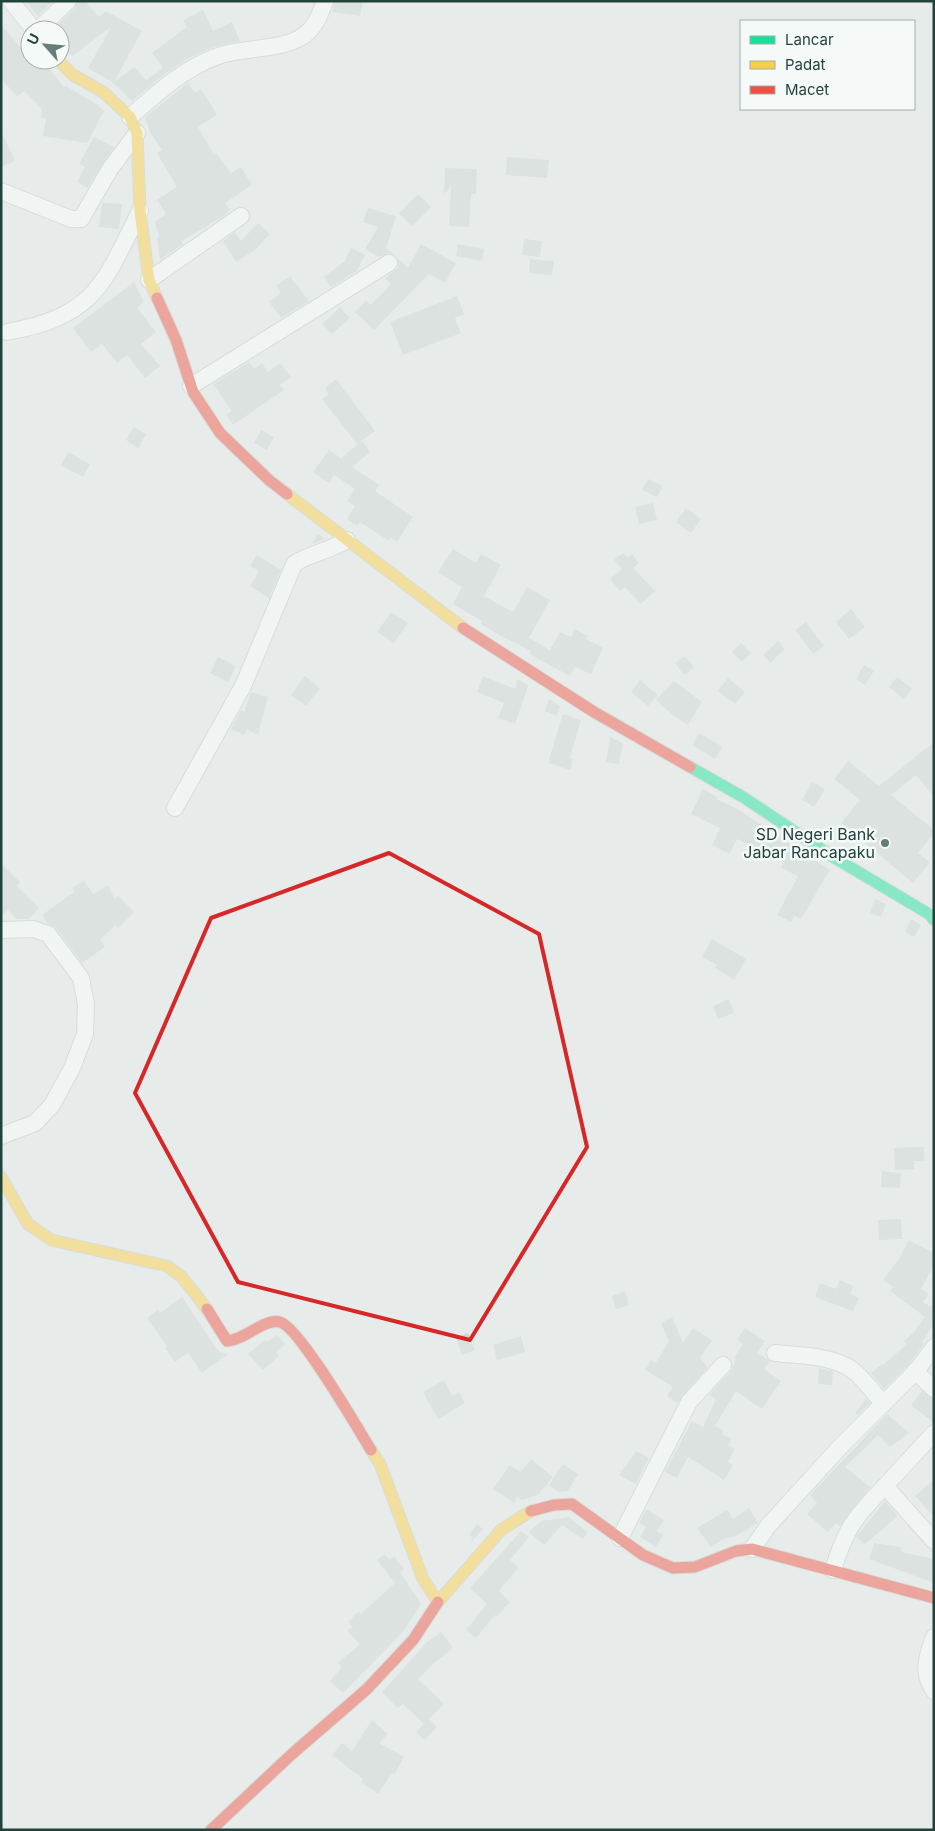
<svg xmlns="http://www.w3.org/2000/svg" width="935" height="1831" viewBox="0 0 935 1831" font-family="Inter,sans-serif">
  <rect width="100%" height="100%" fill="#e7ecea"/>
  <g fill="#ced5d3">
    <path d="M26,1H53L38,16Z"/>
    <path d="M78,1H85L99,17L106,11L142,31L114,82L134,67L146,80L163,68L152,53L187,27L183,20L203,10L213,31L232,22L240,41L215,46L189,58L165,74L132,101L112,82L88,68L111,27L72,56L60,42V30H52L75,8Z"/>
    <path d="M335,1H363L360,16L332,12Z"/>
    <path d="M1,25L21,48L30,40V60H42L64,87L66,86L95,103L104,111L87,143L43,136L46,119L41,118L42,109L24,91L17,97L1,78Z"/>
    <path d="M188,83L195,93L201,89L217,115L198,127L214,155L216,153L231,173L241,167L252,185L225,203L230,210L224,216L181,241L183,244L160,260L157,238L159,236L155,222L166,214L157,200L177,187L157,153L162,150L150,132L145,117Z"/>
    <path d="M1,131L15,161L1,167Z"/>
    <path d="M94,137L114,147L87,188L77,182L85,167L79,164Z"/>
    <path d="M507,157L549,160L547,178L506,175Z"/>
    <path d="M445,168L477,169L476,194H471L469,227L449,226L451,187L444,194Z"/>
    <path d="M418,194L431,207L412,226L399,213Z"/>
    <path d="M102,203L122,204L119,229L99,227Z"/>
    <path d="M368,208L396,216L386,248L394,254L388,253L379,257L365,249L378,227L363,222Z"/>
    <path d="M258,223L270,234L255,250L236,262L223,241L235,232L241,241Z"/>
    <path d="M524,239L542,241L540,257L522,255Z"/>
    <path d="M421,244L456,263L445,283L429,274L374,330L355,312L366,300L371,305L391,284L385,278L398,268L397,258L408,268Z"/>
    <path d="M458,244L484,249L482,261L456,256Z"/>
    <path d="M351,248L365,255L357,271L331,287L324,277L345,261Z"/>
    <path d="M530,259L554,261L552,275L529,273Z"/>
    <path d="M290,276L309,301L281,318L269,302L281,293L276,286Z"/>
    <path d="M134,282L144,302L137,308L156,332L141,344L160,366L145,378L127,355L117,363L102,344L91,352L73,328Z"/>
    <path d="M457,296L464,314L455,318L461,333L403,355L390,322Z"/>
    <path d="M340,307L350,318L332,334L322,324Z"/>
    <path d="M249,362L254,369L262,363L268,372L280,363L291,377L280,385L284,390L233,425L226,415L232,411L213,384Z"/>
    <path d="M336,379L375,431L357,444L322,399L329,394L325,388Z"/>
    <path d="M134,427L146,434L138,448L126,440Z"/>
    <path d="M261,430L274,437L267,450L254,443Z"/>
    <path d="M362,441L370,452L352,467L379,485L375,491L413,517L397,542L391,538L389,541L360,522L357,526L347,519L355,506L347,501L355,489L334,475L329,483L313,472L329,450L341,458Z"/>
    <path d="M68,452L90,464L83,477L61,465Z"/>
    <path d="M648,479L663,486L657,497L642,490Z"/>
    <path d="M653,503L657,520L639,524L635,507Z"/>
    <path d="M686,508L701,519L691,533L676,522Z"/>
    <path d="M318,534L325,539L312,544Z"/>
    <path d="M453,549L476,563L481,554L501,565L484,596L513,612L527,587L550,600L529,638L550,650L560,632L571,637L575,629L588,636L586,639L603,648L591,674L575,667L570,676L529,654L531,651L499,635L481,624L482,621L453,604L462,587L438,572Z"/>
    <path d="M623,553L628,558L632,554L639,563L633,568L655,591L641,604L625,587L620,591L610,579L622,569L614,560Z"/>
    <path d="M257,555L281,570L269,598L250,586L259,571L250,566Z"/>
    <path d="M851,609L865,627L849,639L836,622Z"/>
    <path d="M391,612L408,623L394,643L377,632Z"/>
    <path d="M806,622L824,646L813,654L795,630Z"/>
    <path d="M778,641L785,649L770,663L763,655Z"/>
    <path d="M741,643L751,653L742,662L732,652Z"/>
    <path d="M685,656L694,668L684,675L675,663Z"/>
    <path d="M218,657L236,666L228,682L210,673Z"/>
    <path d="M864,665L874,671L865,685L856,679Z"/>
    <path d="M305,676L320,688L306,706L291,695Z"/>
    <path d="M483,676L515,689L518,679L528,686L515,724L498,718L504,703L477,692Z"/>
    <path d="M897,677L912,688L904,699L889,687Z"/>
    <path d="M728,678L745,692L735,704L718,691Z"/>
    <path d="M640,680L658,695L648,706L631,692Z"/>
    <path d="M674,681L702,702L688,725L673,715L656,700Z"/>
    <path d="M251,692L268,697L258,735L247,729L244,735L231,729L241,710L244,712Z"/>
    <path d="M549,699L560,706L557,716L545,711Z"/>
    <path d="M563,714L581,720L570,758L573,759L570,770L548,763Z"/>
    <path d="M699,733L723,747L715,759L692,745Z"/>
    <path d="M610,737L623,743L619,764L606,762Z"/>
    <path d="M934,742V797L916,775L891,795L934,830V833L918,853L930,862L913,883L841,823L860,800L834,779L848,761L879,786Z"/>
    <path d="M812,782L825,789L814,807L802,800Z"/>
    <path d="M703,789L717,797L716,799L736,808L762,825L760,828L784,840L830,870L801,919L794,916L791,922L777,915L798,876L781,868L784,862L737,839L729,854L712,845L720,828L691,814Z"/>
    <path d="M1,863L20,882L17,886L39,908L29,919H17L8,910L1,916Z"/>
    <path d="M84,881L93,894L108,886L115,899L118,896L134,912L118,928L116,925L100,939L105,947L82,963L56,928L48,924L42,915L74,892L72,888Z"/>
    <path d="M875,899L886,904L881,917L870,913Z"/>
    <path d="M911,919L921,925L914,937L905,932Z"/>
    <path d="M712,939L746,959L734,980L715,968L717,965L702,957Z"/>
    <path d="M729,999L734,1013L718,1019L713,1006Z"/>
    <path d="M924,1147V1161H914V1169L895,1170L894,1148Z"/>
    <path d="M882,1171L901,1173L900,1188L881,1187Z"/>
    <path d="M901,1219L902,1239L879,1240L878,1220Z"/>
    <path d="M909,1240L934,1253V1265L921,1289L929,1294L923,1302L931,1307L934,1303V1324L922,1342L924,1344L910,1363L884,1389L871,1373L882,1364L883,1365L907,1344L904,1341L915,1331L925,1317L890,1291L893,1287L883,1280L899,1259Z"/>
    <path d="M840,1280L853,1286L850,1294L859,1298L853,1311L815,1297L820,1283L836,1289Z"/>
    <path d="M625,1291L629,1305L616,1309L612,1296Z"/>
    <path d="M182,1297L216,1348L221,1353L228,1354L202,1373L188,1353L175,1362L165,1348L167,1346L147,1318L158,1310L160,1313Z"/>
    <path d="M672,1317L683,1343L693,1328L712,1340L700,1358L708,1367L677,1403L667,1396L673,1387L645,1370L651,1360L656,1363L669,1341L661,1323Z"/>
    <path d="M745,1328L765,1341L757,1353L770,1361L764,1369L781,1381L762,1409L736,1391L715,1426L723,1430L722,1434L732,1439L728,1445L735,1449L728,1462L733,1465L724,1480L688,1457L677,1478L665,1472L692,1421L703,1427L716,1399L709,1395L731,1371L736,1359L734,1358L743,1344L737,1340Z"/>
    <path d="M468,1333L475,1350L462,1355L456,1338Z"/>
    <path d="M277,1335L285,1344L276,1353L279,1356L263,1370L248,1354L265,1340L267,1342Z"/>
    <path d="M521,1336L525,1352L497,1360L493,1345Z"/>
    <path d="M819,1368L833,1371L832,1385L818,1384Z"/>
    <path d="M444,1380L452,1396L459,1392L465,1403L438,1419L423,1392Z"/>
    <path d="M922,1391L934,1399V1423L911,1405Z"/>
    <path d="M866,1399L870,1403L858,1415L855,1413Z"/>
    <path d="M887,1414L909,1433L890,1447L878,1435L845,1467L870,1487L840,1526L836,1523L828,1532L807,1514L817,1503L810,1495Z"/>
    <path d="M636,1451L649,1458L636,1484L619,1475Z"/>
    <path d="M531,1459L553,1477L538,1495L522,1500L517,1497L514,1503L493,1489L510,1465L521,1472Z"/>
    <path d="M563,1464L578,1474L568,1491L558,1492L549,1485Z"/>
    <path d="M934,1480V1517L915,1496Z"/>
    <path d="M885,1501L898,1516L865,1544L856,1537Z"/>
    <path d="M749,1508L758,1523L734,1537L726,1538L711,1547L697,1528L727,1510L733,1519Z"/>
    <path d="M646,1509L664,1520L657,1531L663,1535L656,1547L640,1537L646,1527L639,1523Z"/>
    <path d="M568,1517L588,1532L583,1539L562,1525L544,1545L529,1532L542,1521Z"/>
    <path d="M477,1524L483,1529L469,1544L473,1537L469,1535Z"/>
    <path d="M521,1531L529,1537L510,1560L519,1567L499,1591L510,1602L497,1616L495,1615L476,1638L466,1630L487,1604L470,1588Z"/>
    <path d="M874,1543L902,1547L901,1552L934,1559V1583L869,1559Z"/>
    <path d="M385,1554L389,1559L394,1556L404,1569L400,1572L421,1604L403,1632L343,1693L330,1681L342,1667L338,1663L360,1644L347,1631L352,1627L348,1622L358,1612L361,1614L395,1583L377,1560Z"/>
    <path d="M441,1632L453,1648L433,1664L418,1679L444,1704L429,1719L437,1727L425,1740L416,1732L424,1724L403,1704L398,1708L382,1692L427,1642Z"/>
    <path d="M372,1720L388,1734L379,1743L404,1757L394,1775L392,1773L378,1794L361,1782L363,1779L332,1755L342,1743L352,1751Z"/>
  </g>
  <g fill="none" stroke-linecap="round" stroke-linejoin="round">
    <defs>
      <g id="street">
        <path d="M11,1L34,30"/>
        <path d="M38,30L68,1"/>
        <path d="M130,117C156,94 184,68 218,56C244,46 289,52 309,31C317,23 321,12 325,1"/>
        <path d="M1,191L71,219H81L110,169L137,133"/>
        <path d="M149,280L241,216"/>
        <path d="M7,332C95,316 103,285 140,211"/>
        <path d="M191,386L389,263"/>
        <path d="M175,808L243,686L294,564C307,554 330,551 347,540"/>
        <path d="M1,930L33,929L48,934L81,978L86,1004L85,1034L72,1068L52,1105L35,1123L1,1136"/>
        <path d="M775,1353C800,1356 830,1355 851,1369C864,1378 873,1392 883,1404"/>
        <path d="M915,1371L934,1389"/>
        <path d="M885,1486L934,1433"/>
        <path d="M620,1538L689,1402L723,1365"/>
        <path d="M752,1549L768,1526L840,1447L917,1370L934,1347"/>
        <path d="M833,1570C846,1528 854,1518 885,1486L934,1541"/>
        <path d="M934,1637C927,1656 921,1673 934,1691"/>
      </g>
      <path id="fast" d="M690,767L743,797L833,857L929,914L934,920"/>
      <g id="slow">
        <path d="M58,60L73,75L103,92L130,117L137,133L140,211L149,280L157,298"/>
        <path d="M287,494L463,628"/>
        <path d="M1,1177L28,1224L51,1240L167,1266L182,1277L207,1309"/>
        <path d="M371,1450L380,1464L423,1579L438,1602L501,1530L531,1511"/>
      </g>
      <g id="jam">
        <path d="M157,298L176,340L193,392L220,433L269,480L287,494"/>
        <path d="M463,628L594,712L690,767"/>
        <path d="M207,1309L227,1341C245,1340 264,1318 280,1322C299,1327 358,1429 371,1450"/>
        <path d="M531,1511L554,1505L572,1504L643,1555L673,1568L695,1567L736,1551L752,1549L934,1598"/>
        <path d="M211,1830L292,1754L367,1689L413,1640L438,1602"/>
      </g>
    </defs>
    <use href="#street" stroke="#c4c9c7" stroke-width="18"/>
    <use href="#fast" stroke="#c2cac7" stroke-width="13"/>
    <use href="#slow" stroke="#c2cac7" stroke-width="13"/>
    <use href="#jam" stroke="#c2cac7" stroke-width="13"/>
    <use href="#street" stroke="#fbfcfc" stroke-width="16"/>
    <use href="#fast" stroke="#16e098" stroke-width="11"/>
    <use href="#slow" stroke="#ffcf43" stroke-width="11"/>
    <use href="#jam" stroke="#f24e42" stroke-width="11"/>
  </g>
  <path d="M0 0H935V1831H0ZM389,853L539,934L587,1147L470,1340L238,1282L135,1093L211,918Z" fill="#e7ecea" fill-opacity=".55" fill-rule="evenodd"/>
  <path fill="none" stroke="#d62828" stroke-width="4" stroke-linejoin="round" d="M389,853L539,934L587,1147L470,1340L238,1282L135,1093L211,918Z"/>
  <circle fill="#667e7a" stroke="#f5faf8" stroke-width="2" cx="885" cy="843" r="5"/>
  <g text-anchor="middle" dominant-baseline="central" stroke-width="5" stroke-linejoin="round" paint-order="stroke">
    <g font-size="16" fill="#21423d" stroke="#f5faf8" text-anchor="end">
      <text x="875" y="834">SD Negeri Bank<tspan x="875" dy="18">Jabar Rancapaku</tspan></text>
    </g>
  </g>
  <rect width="935" height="1831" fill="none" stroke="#21423d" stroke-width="5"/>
  <rect x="740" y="20" width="175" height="90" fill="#f5faf8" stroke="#a0b0ad"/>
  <rect x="750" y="36" width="25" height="8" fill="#16e098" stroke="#a0b0ad"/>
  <text x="785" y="45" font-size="15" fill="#21423d">Lancar</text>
  <rect x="750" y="61" width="25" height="8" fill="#ffcf43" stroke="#a0b0ad"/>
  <text x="785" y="70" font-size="15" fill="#21423d">Padat</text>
  <rect x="750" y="86" width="25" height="8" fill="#f24e42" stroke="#a0b0ad"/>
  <text x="785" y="95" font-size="15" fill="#21423d">Macet</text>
  <g transform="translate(45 45) rotate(297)"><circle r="24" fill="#f5faf8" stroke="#a0b0ad"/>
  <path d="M0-4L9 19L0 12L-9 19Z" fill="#667e7a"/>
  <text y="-8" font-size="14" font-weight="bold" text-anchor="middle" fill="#21423d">U</text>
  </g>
</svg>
